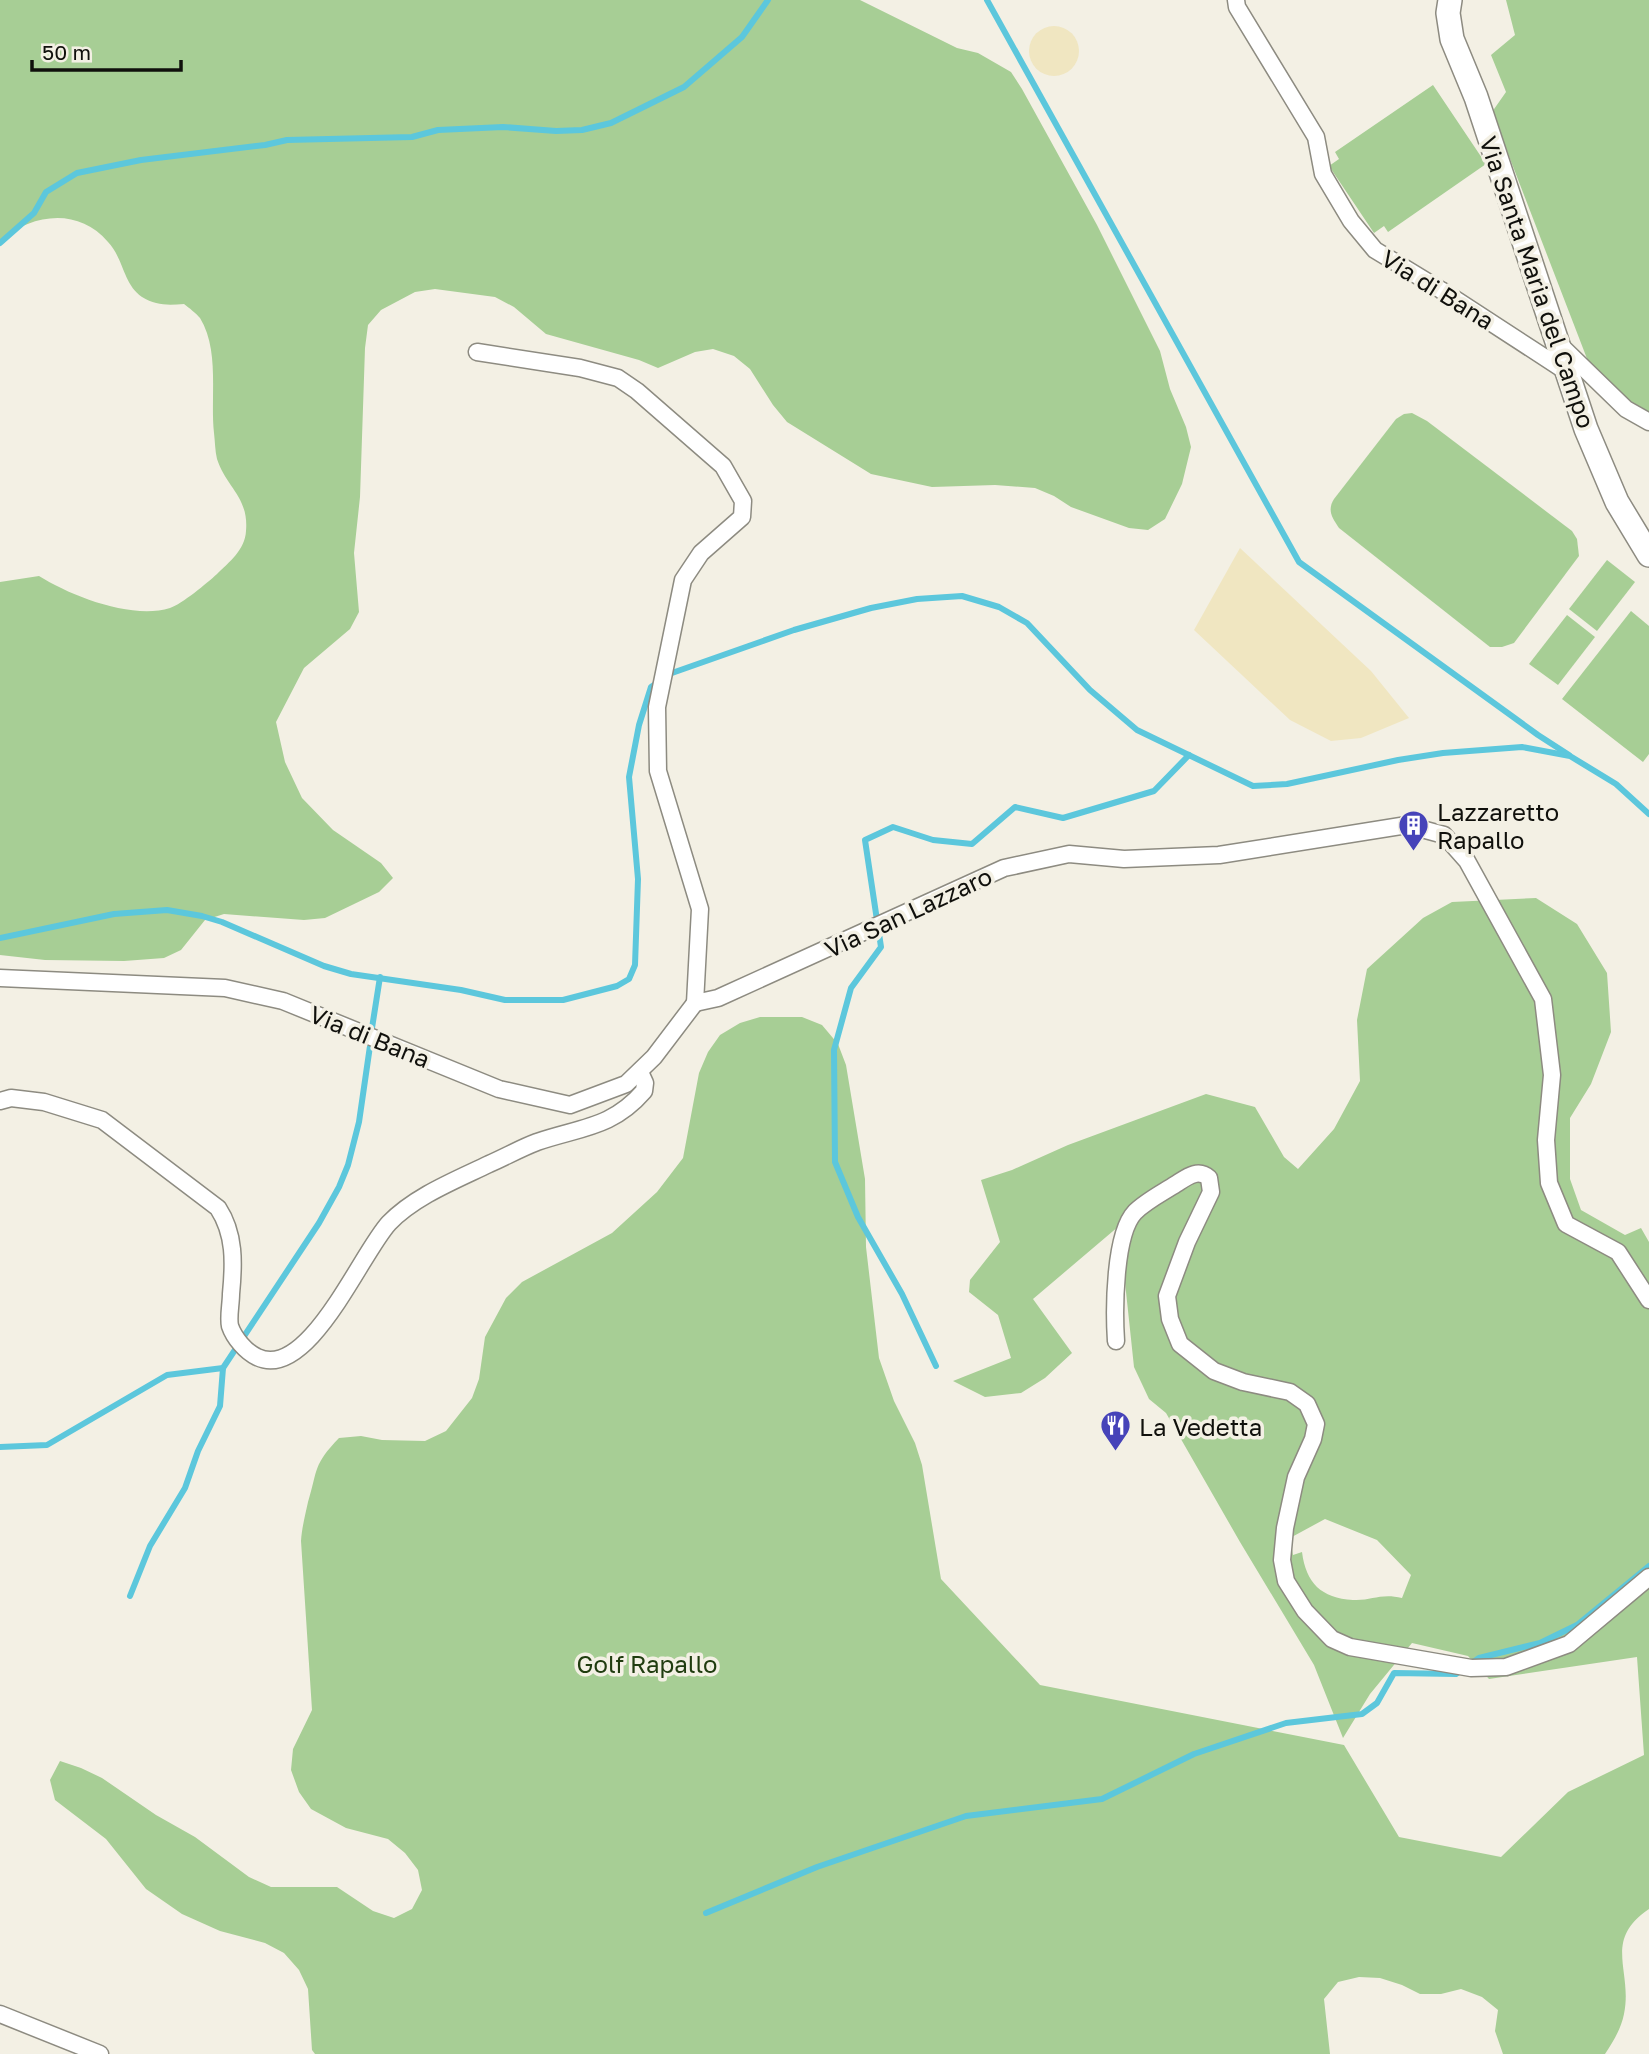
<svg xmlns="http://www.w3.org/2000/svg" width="1649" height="2054" viewBox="0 0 1649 2054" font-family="'Golos Text',sans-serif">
  <rect width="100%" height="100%" fill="#f3f0e4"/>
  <g fill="#a7ce95" fill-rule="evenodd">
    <path d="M0,0H860L957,48L978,53L1011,72L1022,89L1097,225L1160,351L1170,389L1186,427L1191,447L1182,484L1165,519L1148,530L1129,528L1071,507L1054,496L1035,488L995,485L932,487L871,474L787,422L773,405L750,369L734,356L713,349L695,352L658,368L639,360L546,334L514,307L495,297L435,289L415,292L381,310L368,325L365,348L360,497L354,553L359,612L350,629L304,668L276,722L285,762L302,798L333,830L381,863L393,878L379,892L325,918L304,920L224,914L205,920L181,950L164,958L124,961L45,960L0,955V582L39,576C71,596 132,620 170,608C182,604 207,583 217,574C229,562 245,550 246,531C249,497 226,487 217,459C215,451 215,441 214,433C210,396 220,351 200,318C196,313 189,308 184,304C169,305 156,306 142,297C123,284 124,259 108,242C78,207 33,214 0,240Z"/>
    <path d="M1506,0H1649V413L1636,409L1591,369L1492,112L1506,92L1491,55L1515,35Z"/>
    <path d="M1433,85L1486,164L1388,232L1384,226L1374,233L1329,166L1339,159L1335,152Z"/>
    <path d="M1412,413L1427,421L1572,531L1577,539L1579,556L1514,643L1502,647H1490L1339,528C1332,518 1327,510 1334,499L1396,419L1404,414Z"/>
    <path d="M1607,560L1635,582L1597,631L1569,609Z"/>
    <path d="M1631,611L1649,626V754L1643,762L1562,699Z"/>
    <path d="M1567,615L1595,637L1558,685L1529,664Z"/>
    <path d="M1536,898L1577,924L1607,973L1611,1032L1591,1084L1570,1118V1179L1581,1210L1625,1235L1641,1228L1649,1242V1909C1602,1941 1633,1970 1624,2014C1621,2029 1613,2042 1605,2054H1503L1495,2031L1498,2010L1482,1997L1461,1989L1441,1994H1420L1402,1985L1380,1978L1359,1977L1338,1982L1324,1999L1330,2054H315L312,2050L308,1989L299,1970L284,1953L265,1943L220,1931L182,1914L146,1889L106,1839L55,1800L50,1780L60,1761L81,1768L102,1778L156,1815L195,1837L249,1877L271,1887H337L373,1911L394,1918L412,1909L422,1890L418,1870L405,1853L388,1839L346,1828L311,1809L299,1792L291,1770L293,1749L312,1710L301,1541C302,1527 305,1516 308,1502C318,1469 313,1465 339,1438L361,1436L382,1440L425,1441L446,1431L472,1398L479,1379L485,1337L506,1298L522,1282L612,1233L657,1192L683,1158L699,1073L708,1052L720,1035L740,1023L760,1017H802L822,1025L838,1044L846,1065L865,1179L866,1247L879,1358L894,1401L915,1443L922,1465L941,1579L1040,1685L1344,1745L1399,1837L1501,1857L1568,1792L1644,1755L1637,1657L1489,1679L1468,1656L1412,1643L1370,1694L1343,1738L1314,1665L1240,1542L1166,1413L1149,1399L1134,1367L1119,1226L1033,1299L1072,1353L1045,1378L1021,1393L985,1397L953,1381L1011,1358L998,1315L969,1292L970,1280L1000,1242L981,1180L1012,1170L1068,1145L1206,1094L1255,1107L1284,1157L1298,1169L1334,1129L1360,1081L1357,1020L1367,969L1423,918L1452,902ZM1325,1519L1377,1540L1411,1575L1402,1598C1380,1593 1372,1601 1353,1600C1321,1598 1306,1583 1302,1552L1293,1555L1290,1538Z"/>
  </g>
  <g fill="#f0e6c1">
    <circle cx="1054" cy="51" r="25"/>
    <path d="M1240,548L1371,671L1409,718L1361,738L1331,741L1290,720L1194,630Z"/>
  </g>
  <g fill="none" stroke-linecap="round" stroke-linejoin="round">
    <g stroke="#5cc7dc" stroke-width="6">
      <path d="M987,0L1299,562L1538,735L1569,755"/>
      <path d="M0,243L34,213L46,192L77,173L141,160L265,145L287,140L412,137L438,130L503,127L556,131L582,130L611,123L684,87L742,37L768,0"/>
      <path d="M672,673L794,630L871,608L917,599L962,596L999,607L1027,623L1090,690L1137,730L1253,786L1287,784L1398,760L1443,753L1522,747L1570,756L1616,784L1649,814"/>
      <path d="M0,938L114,914L167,910L202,916L222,922L324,966L351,974L461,990L505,1000H563L617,986L629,979L635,965L638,879L629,777L639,725L651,687L654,685"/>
      <path d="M372,1028L380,977"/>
      <path d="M936,1366L902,1294L858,1217L835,1162L834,1050L851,988L881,947L865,840L893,827L933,840L972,844L1015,807L1063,818L1154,791L1189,755"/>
      <path d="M0,1447L47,1445L167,1375L223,1368"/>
      <path d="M130,1596L150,1546L185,1488L198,1451L220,1406L223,1368L319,1223L339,1187L348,1165L359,1122L370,1046"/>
      <path d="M706,1913L817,1867L966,1816L1102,1799L1194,1754L1286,1723L1362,1714L1377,1703L1394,1673L1456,1674L1479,1658L1540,1643L1577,1625L1649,1566"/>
    </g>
    <defs>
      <g id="street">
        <path d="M1236,0L1237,7L1316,137L1323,174L1351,221L1375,250L1441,290L1567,372"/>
        <path d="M1559,344L1626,409L1649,422"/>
        <path d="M477,352L580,368L618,378L637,391L723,466L743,501L742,517L701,553L683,580L657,707L658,771L700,909L695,1003"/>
        <path d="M0,978L225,988L283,1001L499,1089L570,1105L626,1084L654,1057L695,1003"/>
        <path d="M695,1003L718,998L1004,868L1069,854L1124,859L1219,855L1407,825L1444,835L1467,861L1543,999L1552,1075L1546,1140L1549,1183L1566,1224L1618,1252L1649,1300"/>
        <path d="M0,1101L11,1098L44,1102L102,1120L218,1208C235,1234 234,1263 231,1294C231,1304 228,1317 230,1326C234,1338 246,1352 257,1357C308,1382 361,1253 389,1223C415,1196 456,1180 489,1164C505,1157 521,1148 537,1142C581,1127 612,1128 644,1091L645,1083L640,1072"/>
        <path d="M1116,1341C1114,1311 1114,1234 1135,1212C1146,1201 1162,1193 1176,1184C1187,1177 1198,1168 1209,1178L1211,1192L1187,1242L1167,1296L1170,1319L1180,1344L1214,1371L1243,1382L1290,1392L1307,1404L1316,1424L1313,1439L1296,1477L1285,1528L1282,1560L1286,1581L1305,1611L1332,1639L1350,1647L1471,1668L1506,1667L1569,1644L1649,1577"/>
        <path d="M0,2014L100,2054"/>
      </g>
      <path id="secondary" d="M1450,0L1448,13L1452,39L1476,97L1586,429L1617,502L1649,555"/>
    </defs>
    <use href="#street" stroke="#8d8b81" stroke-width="19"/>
    <use href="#secondary" stroke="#8d8b81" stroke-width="26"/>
    <use href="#street" stroke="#fff" stroke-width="16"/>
    <use href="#secondary" stroke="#fff" stroke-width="23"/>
  </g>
  <defs>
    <symbol id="building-pin" viewBox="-11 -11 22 30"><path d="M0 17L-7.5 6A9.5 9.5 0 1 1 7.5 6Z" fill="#4643b9" stroke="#f3f0e4"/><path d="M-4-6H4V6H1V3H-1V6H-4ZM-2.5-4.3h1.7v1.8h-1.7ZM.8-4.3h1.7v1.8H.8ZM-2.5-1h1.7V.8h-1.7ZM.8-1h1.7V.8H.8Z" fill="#fff"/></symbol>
    <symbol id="restaurant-pin" viewBox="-11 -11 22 30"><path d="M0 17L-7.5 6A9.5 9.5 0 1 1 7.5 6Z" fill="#4643b9" stroke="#f3f0e4"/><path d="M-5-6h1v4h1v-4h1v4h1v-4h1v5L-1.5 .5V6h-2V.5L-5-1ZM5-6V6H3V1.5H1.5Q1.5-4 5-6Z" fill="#fff"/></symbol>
  </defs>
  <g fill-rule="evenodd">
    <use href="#building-pin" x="1396" y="808" width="35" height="47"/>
    <use href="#restaurant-pin" x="1098" y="1408" width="35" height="47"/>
  </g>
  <g text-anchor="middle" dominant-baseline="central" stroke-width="7" stroke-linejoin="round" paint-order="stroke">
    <g font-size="24" fill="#10100c" stroke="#f3f0e4">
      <text transform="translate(1538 282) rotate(71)">Via Santa Maria del Campo</text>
      <text transform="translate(1438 289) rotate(32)">Via di Bana</text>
      <text transform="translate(908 912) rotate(-25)">Via San Lazzaro</text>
      <text transform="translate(370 1036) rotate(22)">Via di Bana</text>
    </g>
    <g font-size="24" fill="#10100c" stroke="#f3f0e4" text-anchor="start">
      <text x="1437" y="811">Lazzaretto<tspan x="1437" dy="28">Rapallo</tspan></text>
      <text x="1139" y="1426">La Vedetta</text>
    </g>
    <g font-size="24" fill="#203c0f" stroke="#f3f0e4">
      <text x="647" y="1663">Golf Rapallo</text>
    </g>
  </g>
  <path d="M32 60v10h149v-10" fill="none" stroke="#10100c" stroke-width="3.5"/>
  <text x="42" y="60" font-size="21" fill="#10100c" stroke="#f3f0e4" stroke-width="5" paint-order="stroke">50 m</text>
</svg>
